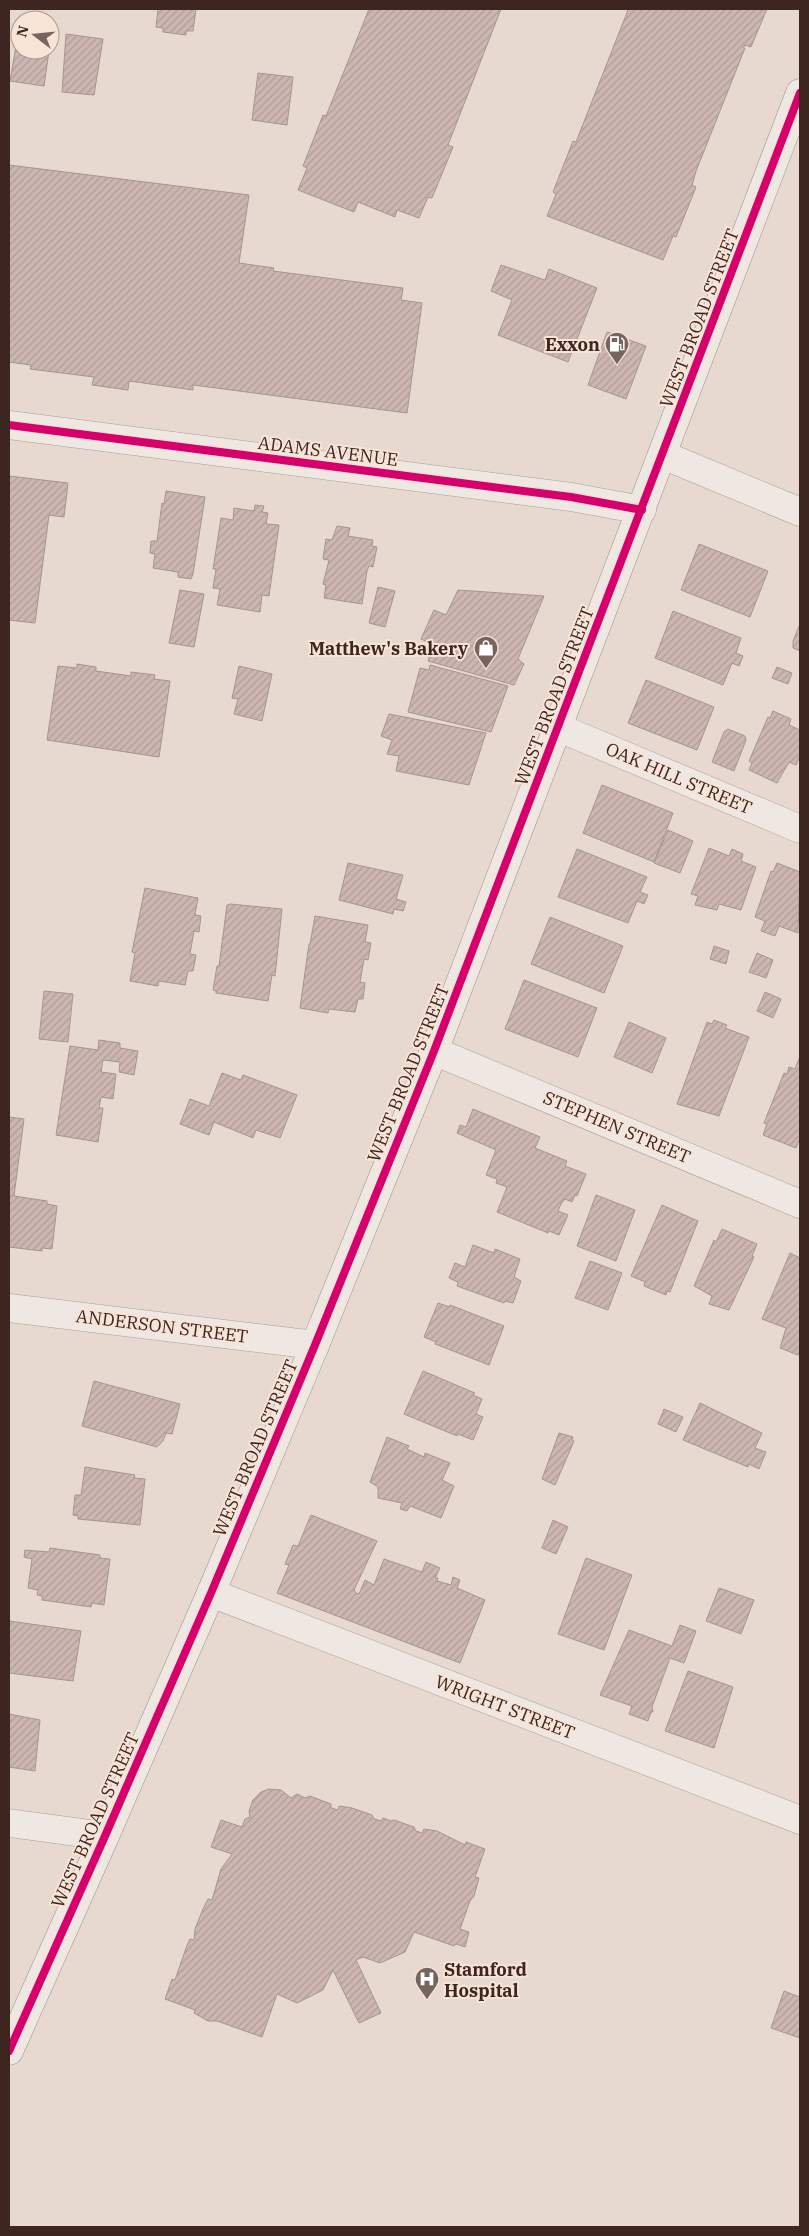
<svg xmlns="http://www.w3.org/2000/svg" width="809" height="2236" viewBox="0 0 809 2236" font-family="'IBM Plex Serif',serif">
  <defs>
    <pattern id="building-hatch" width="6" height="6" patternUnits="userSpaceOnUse" patternTransform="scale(1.25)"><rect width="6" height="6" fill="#ccb6b1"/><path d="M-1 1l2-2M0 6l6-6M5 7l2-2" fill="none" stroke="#b09c98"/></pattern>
  </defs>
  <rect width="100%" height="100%" fill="#e7d9d0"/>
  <g fill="url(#building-hatch)" stroke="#a8948f">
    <path d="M158,9H196L193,31H186V35L163,32V28L156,27Z"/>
    <path d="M369,9H501L448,145L453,147L432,198L428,197L419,218L397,210L395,217L358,202L354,212L298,190L307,168L303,166L323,115L326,116Z"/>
    <path d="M626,9H767L751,47L745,45L743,48H745L696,171L692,185L696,187L676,237L673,236L663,260L547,216L556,194L553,192L573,141L576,142L628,10Z"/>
    <path d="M66,34L103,39L94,95L62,92Z"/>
    <path d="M16,46H20V50L49,51L44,86L10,81Z"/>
    <path d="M258,73L293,77L287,125L252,120Z"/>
    <path d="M9,165L249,195L239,263L274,268L273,271L403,288L401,300L422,303L407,413L193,385V390L129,381L128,390L92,385L94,377L30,369L31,365L9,362Z"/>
    <path d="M501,265L545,280L549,269L597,288L568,362L498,335L512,300L491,291Z"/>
    <path d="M607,332L646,346L626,399L588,385Z"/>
    <path d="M9,476L68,483L64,517L49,515L35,623L9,620Z"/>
    <path d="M166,491L205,497L193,574L191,579L178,577V572L153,568L155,554L150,553L151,541H157L162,503L164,504Z"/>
    <path d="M255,505L264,506L262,512L268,513L266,524L279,525L269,596L262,595L260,612L217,605L220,589L213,588L216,569H213L221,518L233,520L234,508L254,511Z"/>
    <path d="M337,526L350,528L348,536L373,540L372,546L377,547L373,567L369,566L367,571L362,604L324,598L326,585L323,584L329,560L323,559L326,539L332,540Z"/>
    <path d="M699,544L768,571L750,617L681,590Z"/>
    <path d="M378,587L395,591L385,627L369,623Z"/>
    <path d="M180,590L204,594L194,647L169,643Z"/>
    <path d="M458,590L544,596L518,659L524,664L514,685L428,661L433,645L421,639L434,610L446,615Z"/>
    <path d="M673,611L741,638L736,653L743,656L739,666L732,663L723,685L655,658Z"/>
    <path d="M800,624V651L793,648V641Z"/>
    <path d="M77,664L96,667V671L131,676V672L155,675L154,679L170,681L159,757L47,740L58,666L77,668Z"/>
    <path d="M430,665L508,686L491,732L408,712L420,668L429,670Z"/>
    <path d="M239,666L272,674L262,721L234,714L238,699L232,698Z"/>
    <path d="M777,667L792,673L788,684L772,678Z"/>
    <path d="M646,680L714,707L697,750L628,723Z"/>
    <path d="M773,711L791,719L789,725L800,730V756L796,765L789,762L777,783L749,770L752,763L749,761L768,717L770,718Z"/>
    <path d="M389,714L486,733L469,785L396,771L399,756L387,754L392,740L381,736Z"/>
    <path d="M728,729L745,736L746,740L734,771L712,762L724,732Z"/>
    <path d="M602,785L673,813L654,862L583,833Z"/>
    <path d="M668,830L693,841L680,873L654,863Z"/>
    <path d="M709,848L729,856L732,849L743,854L741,861L756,867L741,910L719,904L717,910L695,905L698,896L691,894Z"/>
    <path d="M577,849L647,877L640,892L648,895L644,904L637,901L628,923L558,897Z"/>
    <path d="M348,863L403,875L396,899L406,902L403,911L394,909L393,914L339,900Z"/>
    <path d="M777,863L800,872L798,933L779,926L775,936L761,931L765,921L755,917L771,871L773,872Z"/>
    <path d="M145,888L198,898L195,915L201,916L199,932L194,931L190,954L196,955L193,971H188L185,985L159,981L158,986L130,981L135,953L132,952Z"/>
    <path d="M230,904L282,909L275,976L272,975L268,1001L216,993V991L213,990L217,966H219L227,905Z"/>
    <path d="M315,916L368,925L365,942L371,943L368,960L364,959L360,982L365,983L363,999H358L355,1012L329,1009L328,1013L300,1008L309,944H310Z"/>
    <path d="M550,917L623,946L604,993L531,964Z"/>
    <path d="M714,946L729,951L726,964L710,959Z"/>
    <path d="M757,953L773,960L766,978L749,972Z"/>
    <path d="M524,980L597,1008L578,1057L505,1029Z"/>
    <path d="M44,991L73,994L68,1042L39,1039Z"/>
    <path d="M765,992L781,999L773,1018L757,1011Z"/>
    <path d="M714,1020L727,1025L725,1028L749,1037L719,1116L677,1104L707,1022L712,1024Z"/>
    <path d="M629,1022L666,1038L652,1073L614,1057Z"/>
    <path d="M99,1040L120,1043V1048L138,1051L134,1075L119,1072L120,1062L103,1060L101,1072L116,1074L113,1099L101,1097L99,1108H103L98,1142L56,1135L70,1046L98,1050Z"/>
    <path d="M800,1056V1138L796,1148L763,1135L767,1124L764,1123L784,1073L787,1074L789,1067L795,1069Z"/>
    <path d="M222,1073L241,1080L243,1075L297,1095L280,1138L256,1130L253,1138L214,1122L209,1135L180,1124L190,1099L209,1106Z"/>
    <path d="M473,1109L540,1137L535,1148L567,1161L565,1166L586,1174L577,1196L575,1195L572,1202L565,1199L561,1204L558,1211L568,1215L559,1235L549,1231L548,1233L497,1212L507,1187L496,1183L497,1179L486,1175L496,1150L457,1133L460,1125L466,1127Z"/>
    <path d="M9,1117L24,1119L14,1196L47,1201V1204L57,1206L52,1249L42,1248V1251L9,1247Z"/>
    <path d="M596,1195L635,1210L616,1261L577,1246Z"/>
    <path d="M662,1205L698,1221L670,1292L667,1291L666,1295L644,1286L645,1282L631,1276Z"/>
    <path d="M722,1229L757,1244L752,1256L754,1257L729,1310L709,1304L712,1296L694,1286L714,1240L716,1242Z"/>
    <path d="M473,1245L494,1253L495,1249L520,1259L514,1277L521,1281L513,1303L505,1301L504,1303L457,1286L458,1282L449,1278L455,1263L465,1267Z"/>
    <path d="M790,1253L800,1258V1348L798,1355L780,1348L786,1328L762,1319Z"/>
    <path d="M590,1261L622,1273L608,1310L575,1298Z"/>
    <path d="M438,1303L450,1307V1305L504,1326L489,1365L435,1344L436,1342L424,1337Z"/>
    <path d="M423,1371L475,1393L473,1395L482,1399L476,1414L483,1417L473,1440L458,1434L457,1436L404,1414Z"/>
    <path d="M94,1381L180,1404L172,1434L166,1433L163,1441L157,1447L82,1426Z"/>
    <path d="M700,1403L762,1433L755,1448L766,1452L759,1469L749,1464L748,1467L683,1440Z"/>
    <path d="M664,1409L683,1417L676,1432L658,1424Z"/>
    <path d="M559,1433L573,1437L572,1440L574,1441L555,1485L542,1479Z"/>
    <path d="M387,1437L409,1446L407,1449L424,1457L425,1453L450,1463L442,1480L454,1486L441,1518L410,1506L407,1511L400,1509L402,1503L378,1498V1487L370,1482Z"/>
    <path d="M85,1467L135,1475L134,1478L145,1479L140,1525L78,1519V1516L73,1515L75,1495H81Z"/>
    <path d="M311,1515L377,1541L354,1590L356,1593L359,1594L365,1580L374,1585L384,1559L422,1572L426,1562L440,1568L435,1578H438L437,1581L451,1585L453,1577L460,1580L457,1588L485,1600L460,1663L277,1593L289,1565L285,1564L293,1545L298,1546Z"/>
    <path d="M553,1520L568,1527L556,1554L542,1548Z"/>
    <path d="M50,1548L100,1555V1558L110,1559L104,1605L92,1603L91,1607L42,1600V1596L37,1595L38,1590L28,1588L32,1559L24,1557L25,1550L49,1552Z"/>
    <path d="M586,1558L632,1575L604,1650L558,1634Z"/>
    <path d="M719,1588L754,1600L741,1634L706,1621Z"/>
    <path d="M9,1621L81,1631L73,1681L9,1673Z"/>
    <path d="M680,1625L696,1631L684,1663L670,1658L652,1707L653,1712H651L648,1721L629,1714L632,1706L600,1695L629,1630L672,1646Z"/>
    <path d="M688,1671L733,1687L714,1748L665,1731Z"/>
    <path d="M9,1714L40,1720L35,1771L9,1767Z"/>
    <path d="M269,1789L281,1790L291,1798L297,1794L305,1798L310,1796L331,1804V1808L338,1810L339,1806L352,1808L372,1815L374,1819L381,1821L383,1818L391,1821L394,1820L414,1827L416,1831L422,1833L424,1829L437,1831L465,1845L466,1842L485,1849L475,1877L479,1878L474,1896L470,1901L460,1929L469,1932L465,1947L456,1944L454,1946L414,1932L405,1952L380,1963L363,1957L356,1960L381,2013L359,2023L333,1970L323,1990L297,2003L277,1994L262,2037L217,2021H208L194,2013L195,2010L165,1999L172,1979L175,1980L186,1948L190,1939L194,1940L195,1929L203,1909L208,1899L212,1900L221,1869L232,1854L211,1847L221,1820L242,1827L245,1819L250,1817L249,1811L253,1800L261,1792Z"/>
    <path d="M784,1991L800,1997V2038L771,2028Z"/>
  </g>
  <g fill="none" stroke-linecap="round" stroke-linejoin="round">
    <defs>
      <g id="minor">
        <path d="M9,425L571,497L642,510"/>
        <path d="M663,455L800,512"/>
        <path d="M557,727L800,829"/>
        <path d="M434,1051L800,1204"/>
        <path d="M9,1308L315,1345"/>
        <path d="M211,1593L800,1820"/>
        <path d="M9,1823L105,1836"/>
      </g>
      <path id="secondary" d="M9,2051L105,1836L211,1593L315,1345L434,1051L800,93"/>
    </defs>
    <use href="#minor" stroke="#ad9f98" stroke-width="29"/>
    <use href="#secondary" stroke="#9c8e88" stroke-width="29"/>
    <use href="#minor" stroke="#efe7e2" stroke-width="28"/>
    <use href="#secondary" stroke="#efe7e2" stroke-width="28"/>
    <defs>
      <g id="cycleway">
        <path d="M9,425L571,497L642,510"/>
        <path d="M9,2051L105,1836L211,1593L315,1345L434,1051L800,93"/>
      </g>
    </defs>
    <use href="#cycleway" stroke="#f7e4d7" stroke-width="11"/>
    <use href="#cycleway" stroke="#d6006c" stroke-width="8"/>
  </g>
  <defs>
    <symbol id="fuel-pin" viewBox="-11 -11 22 30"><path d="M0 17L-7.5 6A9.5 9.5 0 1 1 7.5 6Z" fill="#78645e" stroke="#f7e4d7"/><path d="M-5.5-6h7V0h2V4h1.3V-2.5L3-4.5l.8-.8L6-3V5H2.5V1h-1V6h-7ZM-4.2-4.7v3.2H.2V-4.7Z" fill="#fff"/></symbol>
    <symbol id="shop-pin" viewBox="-11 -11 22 30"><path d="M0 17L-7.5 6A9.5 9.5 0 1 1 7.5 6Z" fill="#78645e" stroke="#f7e4d7"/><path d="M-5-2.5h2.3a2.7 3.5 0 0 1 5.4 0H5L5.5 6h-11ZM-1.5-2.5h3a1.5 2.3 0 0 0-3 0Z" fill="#fff"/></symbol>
    <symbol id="hospital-pin" viewBox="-11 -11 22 30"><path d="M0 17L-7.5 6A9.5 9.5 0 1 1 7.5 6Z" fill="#78645e" stroke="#f7e4d7"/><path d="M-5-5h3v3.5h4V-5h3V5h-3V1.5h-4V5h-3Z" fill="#fff"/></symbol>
  </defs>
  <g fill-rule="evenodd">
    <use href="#fuel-pin" x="603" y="330" width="28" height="38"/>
    <use href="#shop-pin" x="472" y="634" width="28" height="38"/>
    <use href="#hospital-pin" x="413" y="1965" width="28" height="38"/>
  </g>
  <g text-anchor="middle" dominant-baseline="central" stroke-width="4" stroke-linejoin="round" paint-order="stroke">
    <g font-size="18" fill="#3d2520" stroke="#f7e4d7">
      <text transform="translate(699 318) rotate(-69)">WEST BROAD STREET</text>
      <text transform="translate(328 451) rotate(7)">ADAMS AVENUE</text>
      <text transform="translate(554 696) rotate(-69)">WEST BROAD STREET</text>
      <text transform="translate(679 778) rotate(23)">OAK HILL STREET</text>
      <text transform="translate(408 1073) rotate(-68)">WEST BROAD STREET</text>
      <text transform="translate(617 1127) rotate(23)">STEPHEN STREET</text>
      <text transform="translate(162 1326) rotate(7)">ANDERSON STREET</text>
      <text transform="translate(255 1448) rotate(-67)">WEST BROAD STREET</text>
      <text transform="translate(505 1707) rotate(21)">WRIGHT STREET</text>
      <text transform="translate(95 1820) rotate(-66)">WEST BROAD STREET</text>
    </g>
    <g font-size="18" font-weight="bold" fill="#3d2520" stroke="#f7e4d7" text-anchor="end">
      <text x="600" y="344">Exxon</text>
      <text x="468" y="648">Matthew's Bakery</text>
      <text x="444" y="1969" text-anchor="start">Stamford<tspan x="444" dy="21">Hospital</tspan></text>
    </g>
  </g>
  <rect width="809" height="2236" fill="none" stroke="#3d2520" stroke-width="20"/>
  <g transform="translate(35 35) rotate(286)"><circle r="24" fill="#f7e4d7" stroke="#ad988e"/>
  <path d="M0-4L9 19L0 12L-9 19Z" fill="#78645e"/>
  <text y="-8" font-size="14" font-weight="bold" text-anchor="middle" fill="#3d2520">N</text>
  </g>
</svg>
